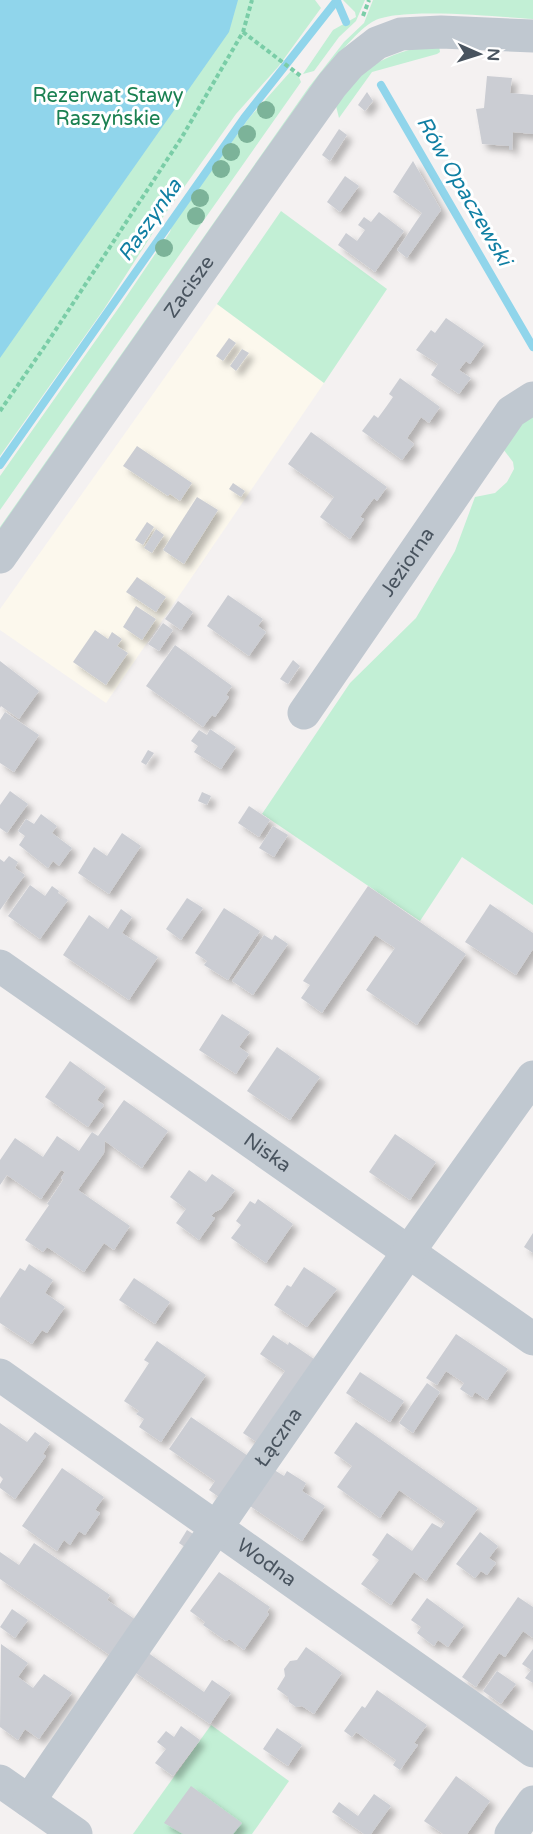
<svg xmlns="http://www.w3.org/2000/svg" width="533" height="1834" viewBox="0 0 533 1834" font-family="'Varela Round',sans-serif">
  <defs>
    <filter id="shadow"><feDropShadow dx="5.5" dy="5.5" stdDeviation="3" flood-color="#0004"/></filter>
  </defs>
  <rect width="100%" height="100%" fill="#f4f1f1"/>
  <path fill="#fcf8ed" d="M217,304L324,383L106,703L0,630V609Z"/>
  <g fill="#c2efd5">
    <path d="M0,0H315L321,8L278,67L236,114L165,214L104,309L0,456Z"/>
    <path d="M343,0H365L356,21L339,37L314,71L303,74L333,30L356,17L355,12Z"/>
    <path d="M373,0H533V19C500,17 397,6 372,22C362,28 353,38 345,47L0,537V527L309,87L344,42L364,23Z"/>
    <path d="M439,46L440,52L437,54L372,72L339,118L335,102C360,67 396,47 439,46Z"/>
    <path d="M291,71L298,75L301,82L0,510V476L120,306L170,232L172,225L249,118Z"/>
    <path d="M281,211L387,289L324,383L217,304Z"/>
    <path d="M533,413V905L462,857L420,921L262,814L350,683L416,618L455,551L475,497L495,493L507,482L514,469L513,462L503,449L519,425Z"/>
    <path d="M211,1725L289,1781L252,1834H133Z"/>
  </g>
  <path fill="#90d5eb" d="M0,0H238L229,32L0,358Z"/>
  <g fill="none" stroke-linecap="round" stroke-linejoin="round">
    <g stroke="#90d5eb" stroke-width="8">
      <path d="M337,1L346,22"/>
      <path d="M381,85L533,347"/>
      <path d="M0,465L244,118L337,0"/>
    </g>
  </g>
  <g fill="#cbcdd3" filter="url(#shadow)">
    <path d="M487,76L512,78L510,93L533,95V134L513,132L512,150H509V146L482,144L476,109L484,108Z"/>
    <path d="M367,92L373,101L365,111L358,105Z"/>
    <path d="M339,129L347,135L330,161L322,155Z"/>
    <path d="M413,161L441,210L407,258L397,250L422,213L393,192Z"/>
    <path d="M345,176L359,186L340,212L327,202Z"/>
    <path d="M379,212L404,231L375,272L338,245L346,233L357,241L365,230L358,225L364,217L371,222Z"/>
    <path d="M446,318L484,344L470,364L466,361L459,370L471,378L459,394L431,375L438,364L416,350L431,330L435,333Z"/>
    <path d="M229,338L236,343L223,361L216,356Z"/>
    <path d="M242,349L249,353L236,371L230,366Z"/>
    <path d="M400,378L440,407L429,423L421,417L414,428L407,438L414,444L402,460L362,431L374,415L378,418L386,407L393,397L389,394Z"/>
    <path d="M311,432L387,487L377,501L374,498L360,517L364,519L350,539L320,517L334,497L288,464Z"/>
    <path d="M137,446L192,483L180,501L170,494L168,496L123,466Z"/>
    <path d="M233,483L245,491L241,497L229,489Z"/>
    <path d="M197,497L218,510L184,564L163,550Z"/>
    <path d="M147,522L154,527L143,545L135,540Z"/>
    <path d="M156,529L164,535L152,553L144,548Z"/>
    <path d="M137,577L166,597L156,612L126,592Z"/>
    <path d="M228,595L263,619L258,626L266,632L249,656L207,626Z"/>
    <path d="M178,601L193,612L181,630L165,619Z"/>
    <path d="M136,606L156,619L142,640L123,627Z"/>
    <path d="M163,623L173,630L159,651L148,644Z"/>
    <path d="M95,630L108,639L112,632L122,639L117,646L128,653L106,685L73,662Z"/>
    <path d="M175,645L232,686L226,695L229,697L215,717L212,715L203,727L146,686Z"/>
    <path d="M293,660L300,666L288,684L280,679Z"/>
    <path d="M0,661L39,691L19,719L1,706L0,708Z"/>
    <path d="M5,712L39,735L14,772L0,763V720Z"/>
    <path d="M210,729L236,747L221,769L194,752L198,746L191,741L199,730L207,735Z"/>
    <path d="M148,750L154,753L146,765L141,762Z"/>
    <path d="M10,791L28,804L7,833L0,828V805Z"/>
    <path d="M202,792L211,796L207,805L198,801Z"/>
    <path d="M249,806L270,820L259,837L238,823Z"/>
    <path d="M41,814L57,826L52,833L72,848L59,866L53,861L48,868L19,845L25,836L18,831L26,819L34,824Z"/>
    <path d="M273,826L288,835L274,857L259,848Z"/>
    <path d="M122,833L141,846L109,894L78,873L94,847L107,856Z"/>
    <path d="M9,856L18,862L15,868L25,875L0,910V859L4,862Z"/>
    <path d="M30,885L45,896L52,886L59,891L58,893L68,900L40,939L8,916Z"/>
    <path d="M368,886L466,954L417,1025L366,990L395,948L375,935L322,1013L301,998L310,985L303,981Z"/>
    <path d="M187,898L203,908L181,940L166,929Z"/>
    <path d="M490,904L533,933V949L516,975L465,942Z"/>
    <path d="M224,908L260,931L228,980L204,965L207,961L195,953Z"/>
    <path d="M121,909L132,917L122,933L158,957L129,1000L63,955L89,915L108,929Z"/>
    <path d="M264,935L272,940L275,935L288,944L253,995L232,981Z"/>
    <path d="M222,1014L250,1032L239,1047L249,1054L236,1074L199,1050Z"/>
    <path d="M277,1047L320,1077L290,1120L247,1091Z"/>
    <path d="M70,1061L106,1087L97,1100L104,1105L88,1127L45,1097Z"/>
    <path d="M124,1100L168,1131L142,1168L105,1141L104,1153L78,1190L130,1226L114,1250L104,1243L84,1272L47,1247L43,1252L25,1240L49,1205L47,1204L63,1180L61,1178L65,1172L61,1170L41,1199L7,1175L0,1185V1160L15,1138L43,1157L57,1136L79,1151L92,1132L98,1136Z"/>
    <path d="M395,1134L436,1162L410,1200L369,1172Z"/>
    <path d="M189,1170L206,1182L212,1174L235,1190L221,1209L215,1212L211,1216L215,1218L199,1240L176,1223L186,1209L170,1197Z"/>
    <path d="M258,1199L293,1224L266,1263L231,1238L241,1225L236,1221L250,1201L255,1204Z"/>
    <path d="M533,1233V1253L524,1247Z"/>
    <path d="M29,1264L53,1280L45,1293L65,1307L47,1333L42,1330L32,1344L0,1323V1298L20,1268L25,1271Z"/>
    <path d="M304,1267L337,1289L307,1327L274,1305L287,1285L291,1287Z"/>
    <path d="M134,1278L170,1302L155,1324L119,1300Z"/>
    <path d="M456,1334L508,1369L487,1400L475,1392L472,1397L460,1389L464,1383L446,1371L437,1385L426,1378Z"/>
    <path d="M273,1335L288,1345L289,1342L314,1359L261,1445L243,1433L285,1371L260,1354Z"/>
    <path d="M157,1341L206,1375L161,1442L139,1427L144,1419L136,1414L139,1411L124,1401L149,1363L144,1360Z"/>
    <path d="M360,1372L404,1401L390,1422L346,1393Z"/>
    <path d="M427,1383L440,1392L413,1433L399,1423Z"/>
    <path d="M191,1417L251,1458L223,1500L209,1490L215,1481L169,1449Z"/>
    <path d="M356,1422L478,1508L426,1581L414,1572L391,1605L361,1584L379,1560L372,1555L387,1533L412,1551L432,1523L441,1528L445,1522L399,1490L380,1518L337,1487L352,1466L334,1453Z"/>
    <path d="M0,1423L27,1442L35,1432L50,1443L43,1454L46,1456L15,1499L0,1488V1484L3,1479L0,1476Z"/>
    <path d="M62,1468L104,1497L95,1510L100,1513L85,1535L79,1531L70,1545L64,1540L57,1551L22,1526Z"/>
    <path d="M271,1468L284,1476L287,1471L306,1483L302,1491L325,1506L302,1541L247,1504Z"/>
    <path d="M187,1530L198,1537L189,1550L179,1543Z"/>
    <path d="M480,1532L498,1546L489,1558L496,1563L487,1575L481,1571L475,1578L456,1564Z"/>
    <path d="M34,1543L110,1595L107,1600L136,1620L111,1656L0,1579V1552L19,1565Z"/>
    <path d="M219,1572L270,1607L267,1612L269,1614L244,1650L229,1639L226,1641L203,1625L205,1622L190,1611Z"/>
    <path d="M518,1597L533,1607V1638L523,1631L505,1657L499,1653L476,1687L462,1677Z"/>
    <path d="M427,1598L464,1625L448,1647L438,1640L434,1646L417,1633L421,1627L411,1620Z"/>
    <path d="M12,1609L28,1620L15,1638L0,1627Z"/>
    <path d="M1,1644L28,1663L18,1677L33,1688L44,1674L72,1693L39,1739L25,1729L18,1740L0,1727Z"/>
    <path d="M306,1647L342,1673L314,1714L302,1706L296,1707L289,1702L288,1697L277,1689L285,1676L284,1669L290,1661L297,1660Z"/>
    <path d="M533,1649V1683L525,1678L531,1670L522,1664Z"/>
    <path d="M144,1650L204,1692L212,1680L231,1693L210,1724L130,1669Z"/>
    <path d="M497,1671L516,1684L501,1704L483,1691Z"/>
    <path d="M377,1690L427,1725L414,1743L418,1745L400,1770L393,1765L396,1760L375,1745L356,1732L352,1737L344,1731L362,1706L365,1708Z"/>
    <path d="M181,1726L200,1740L173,1776L155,1763L166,1749L157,1742L166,1731L174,1737Z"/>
    <path d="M277,1728L302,1745L288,1766L263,1749Z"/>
    <path d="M456,1776L490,1801L467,1834H443L424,1821Z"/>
    <path d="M191,1786L242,1823L233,1834H183L164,1823Z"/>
    <path d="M374,1794L391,1806L371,1834H364L332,1812L339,1802L358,1816Z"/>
  </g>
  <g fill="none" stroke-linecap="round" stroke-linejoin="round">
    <g stroke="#7acda7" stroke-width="4" stroke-dasharray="4.5 3" stroke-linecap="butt">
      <path d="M363,16L369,0"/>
      <path d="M243,32L302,77"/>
      <path d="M0,411L47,343L182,137L243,32L252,0"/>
    </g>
    <g stroke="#c0c8d0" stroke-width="33">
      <path id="s1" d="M0,557L270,172L332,85L350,64L377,43L401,34L441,32L533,36"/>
      <path id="s2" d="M304,713L511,412L533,398"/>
      <path id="s3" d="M0,966L533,1339"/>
      <path id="s4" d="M0,1375L533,1751"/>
      <path d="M0,1781L76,1834"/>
      <path id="s5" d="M29,1801C195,1558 361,1316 533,1077"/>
      <path d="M511,1834L533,1802"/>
    </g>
  </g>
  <g fill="#7cb399">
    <circle cx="266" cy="110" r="9"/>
    <circle cx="247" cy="134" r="9"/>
    <circle cx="231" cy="152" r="9"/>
    <circle cx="221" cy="169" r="9"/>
    <circle cx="200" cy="198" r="9"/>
    <circle cx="196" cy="216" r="9"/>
    <circle cx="164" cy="248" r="9"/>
  </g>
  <g text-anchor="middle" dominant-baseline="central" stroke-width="6" stroke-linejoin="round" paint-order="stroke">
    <g font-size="20" fill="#1a8051" stroke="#fff">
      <text x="108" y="96">Rezerwat Stawy<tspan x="108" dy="23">Raszyńskie</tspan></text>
    </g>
    <g font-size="20" fill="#49545f" stroke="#fff">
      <text stroke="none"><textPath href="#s1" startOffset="330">Zacisze</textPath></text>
      <text stroke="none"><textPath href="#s2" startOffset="183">Jeziorna</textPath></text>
      <text stroke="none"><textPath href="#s3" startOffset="326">Niska</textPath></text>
      <text stroke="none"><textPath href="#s5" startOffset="441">Łączna</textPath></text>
      <text stroke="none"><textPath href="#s4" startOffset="326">Wodna</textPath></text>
    </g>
    <g font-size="21" font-style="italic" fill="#107fa3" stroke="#fff">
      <text transform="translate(464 191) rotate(60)">Rów Opaczewski</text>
      <text transform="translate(150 220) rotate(-55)">Raszynka</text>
    </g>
  </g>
  <g transform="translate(479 54) rotate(93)" stroke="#ffffff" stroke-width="4.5" paint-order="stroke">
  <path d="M0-4.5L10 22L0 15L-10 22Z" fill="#49545f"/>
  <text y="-9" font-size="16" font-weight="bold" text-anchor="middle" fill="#49545f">N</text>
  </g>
</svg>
